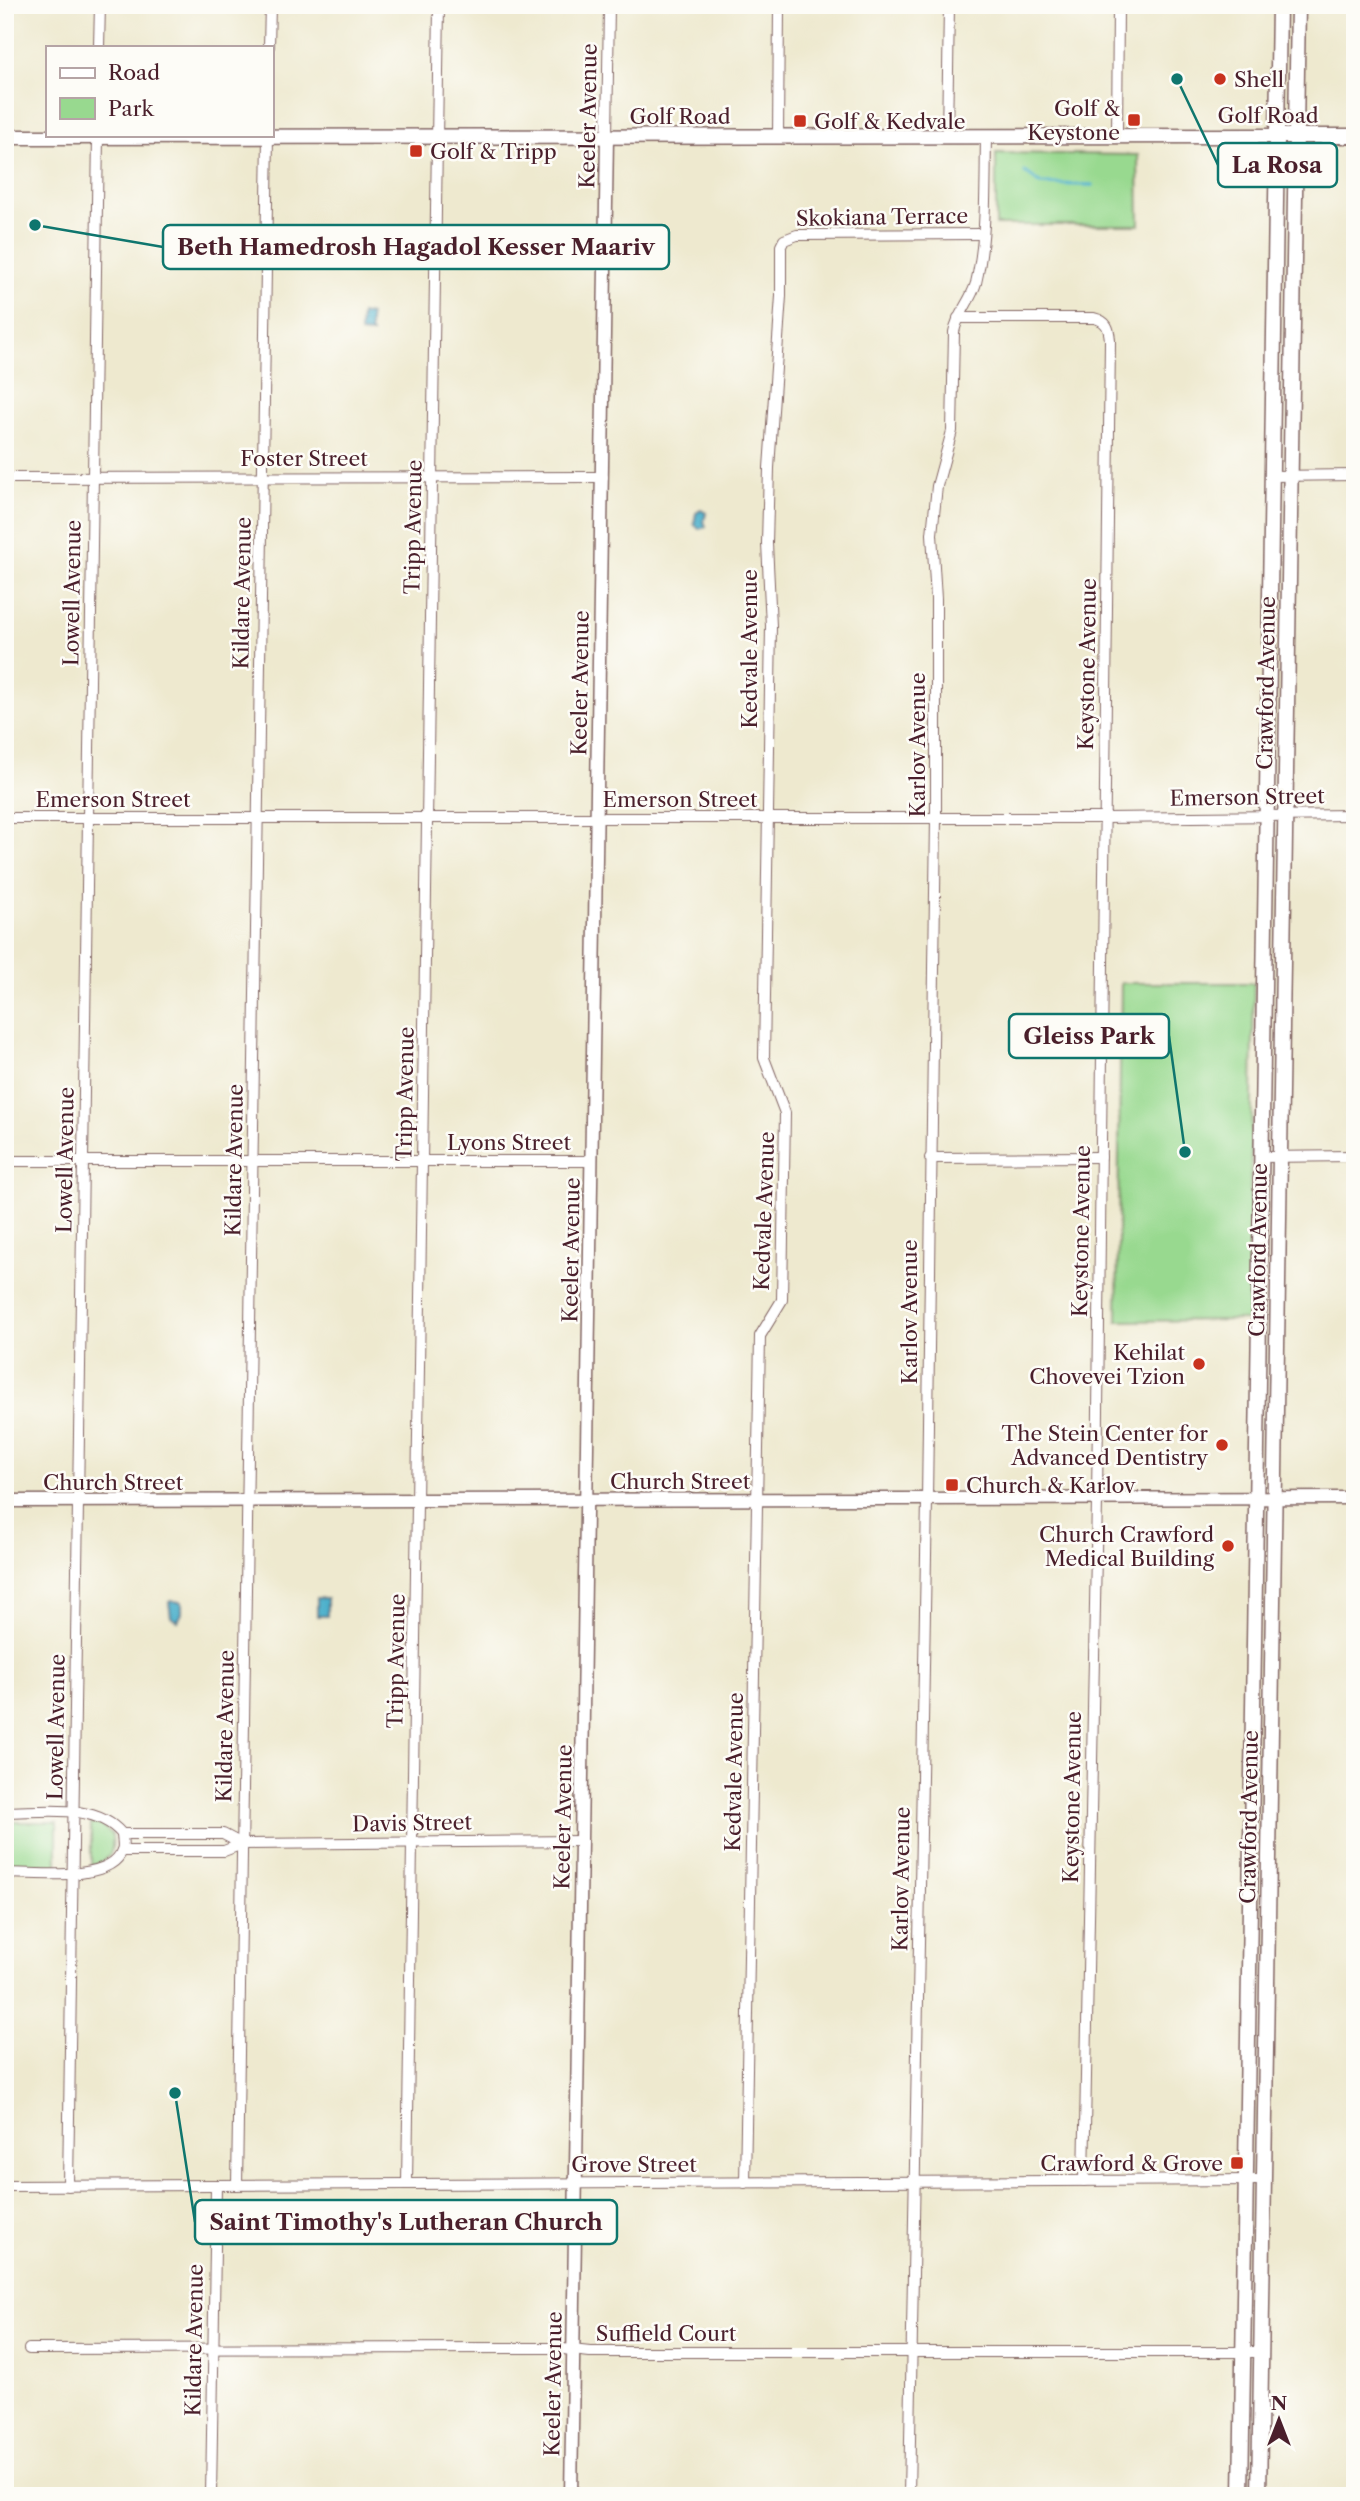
<svg xmlns="http://www.w3.org/2000/svg" width="1360" height="2501" viewBox="0 0 1360 2501" font-family="'Libre Caslon Text',serif">
  <rect width="100%" height="100%" fill="#fdfcf7"/>
  <filter id="ink" filterUnits="userSpaceOnUse"><feTurbulence type="fractalNoise" baseFrequency=".0143" numOctaves="2"/><feDisplacementMap in="SourceGraphic" scale="14" xChannelSelector="R" yChannelSelector="G"/><feConvolveMatrix kernelMatrix="1 2 1 2 8 2 1 2 1" color-interpolation-filters="sRGB"/></filter>
  <filter id="wash" filterUnits="userSpaceOnUse"><feTurbulence type="fractalNoise" baseFrequency=".00686" numOctaves="4" result="noise"/><feDisplacementMap in="SourceGraphic" scale="28" xChannelSelector="R" yChannelSelector="G"/><feGaussianBlur stdDeviation="1.57" result="paint"/><feColorMatrix in="noise" values="0 0 0 0 0 0 0 0 0 0 0 0 0 0 0 0 0 1.4 0 .05"/><feComposite in="paint" operator="in"/></filter>
  <g filter="url(#wash)">
    <rect width="100%" height="100%" fill="#eee9cf"/>
    <g fill="#98d98f" stroke="#717c5d" stroke-width="2">
      <path d="M996,153L1138,155L1139,225H996Z"/>
      <path d="M1121,983H1254L1248,1320L1117,1321Z"/>
      <rect x="5" y="1822" width="52" height="43"/>
      <path d="M91,1823L101,1825L112,1834C114,1851 110,1863 91,1865Z"/>
    </g>
    <g fill="#4db1cc" stroke="#4c687c" stroke-width="2">
      <path d="M361,314L370,315V330L372,334L360,333Z"/>
      <path d="M701,510L706,513L704,521L706,527L699,529L694,524L696,513Z"/>
      <rect x="317" y="1598" width="10" height="18"/>
      <path d="M171,1601L182,1602V1613L178,1621L171,1617L169,1602Z"/>
    </g>
    <g fill="none" stroke-linecap="round" stroke-linejoin="round">
      <path stroke="#4db1cc" stroke-width="3.5" d="M1025,172L1041,184L1092,185"/>
    </g>
  </g>
  <g filter="url(#ink)">
    <g fill="none" stroke-linecap="round" stroke-linejoin="round">
      <defs>
        <g id="minor">
          <path d="M99,47L100,5"/>
          <path d="M269,47L270,5"/>
          <path d="M1117,136L1118,5"/>
          <path d="M607,137L609,5"/>
          <path d="M778,137L779,5"/>
          <path d="M947,137L949,5"/>
          <path d="M958,318H1094C1107,321 1109,328 1110,340L1097,1500L1084,2181"/>
          <path d="M1272,476L1355,475"/>
          <path d="M5,478L603,477"/>
          <path d="M5,818H1105L1355,815"/>
          <path d="M1262,1157L1355,1156"/>
          <path d="M930,1158L1101,1157"/>
          <path d="M5,1161H592"/>
          <path d="M5,1812C43,1812 95,1802 122,1834C122,1839 124,1846 122,1850C112,1883 32,1873 5,1873"/>
          <path d="M122,1834H223L242,1844"/>
          <path d="M122,1851H224L242,1844L582,1841"/>
          <path d="M745,2183L760,1336L782,1300L785,1113L764,1058L771,626L767,543L769,468L781,296V246L784,240L797,235L982,234"/>
          <path d="M407,2184L439,5"/>
          <path d="M237,2185L268,135"/>
          <path d="M5,2186L1264,2180"/>
          <path d="M68,2186L98,135"/>
          <path d="M29,2349L554,2348L590,2352H1261"/>
          <path d="M211,2496L216,2185"/>
          <path d="M909,2496L927,1500L936,817V599L932,534L937,486L952,431L954,332C957,314 971,301 976,283C987,236 985,185 986,137"/>
        </g>
        <g id="tertiary">
          <path d="M5,1501L1355,1498"/>
          <path d="M571,2496L607,137"/>
        </g>
        <g id="secondary">
          <path d="M5,137L1355,136"/>
          <path d="M1241,2496L1279,5"/>
          <path d="M1259,2496L1298,5"/>
        </g>
      </defs>
      <use href="#minor" stroke="#836664" stroke-width="12"/>
      <use href="#tertiary" stroke="#836664" stroke-width="15"/>
      <use href="#secondary" stroke="#836664" stroke-width="17"/>
      <use href="#minor" stroke="#fff" stroke-width="10"/>
      <use href="#tertiary" stroke="#fff" stroke-width="12"/>
      <use href="#secondary" stroke="#fff" stroke-width="14"/>
    </g>
  </g>
  <g fill="#c8321e" stroke="#fdfcf7" stroke-width="2.5">
    <circle cx="1220" cy="79" r="7"/>
    <rect x="1127" y="113" width="14" height="14" rx="3.5"/>
    <rect x="793" y="114" width="14" height="14" rx="3.5"/>
    <rect x="409" y="144" width="14" height="14" rx="3.5"/>
    <circle cx="1199" cy="1364" r="7"/>
    <circle cx="1222" cy="1445" r="7"/>
    <rect x="945" y="1478" width="14" height="14" rx="3.5"/>
    <circle cx="1228" cy="1546" r="7"/>
    <rect x="1230" y="2156" width="14" height="14" rx="3.5"/>
  </g>
  <g text-anchor="middle" dominant-baseline="central" stroke-width="5" stroke-linejoin="round" paint-order="stroke">
    <g font-size="21" fill="#4a1f2b" stroke="#fdfcf7" text-anchor="end">
      <text x="1234" y="79" text-anchor="start">Shell</text>
      <text x="1120" y="108">Golf &amp;<tspan x="1120" dy="24">Keystone</tspan></text>
      <text x="814" y="121" text-anchor="start">Golf &amp; Kedvale</text>
      <text x="430" y="151" text-anchor="start">Golf &amp; Tripp</text>
      <text x="1185" y="1352">Kehilat<tspan x="1185" dy="24">Chovevei Tzion</tspan></text>
      <text x="1208" y="1433">The Stein Center for<tspan x="1208" dy="24">Advanced Dentistry</tspan></text>
      <text x="966" y="1485" text-anchor="start">Church &amp; Karlov</text>
      <text x="1214" y="1534">Church Crawford<tspan x="1214" dy="24">Medical Building</tspan></text>
      <text x="1223" y="2163">Crawford &amp; Grove</text>
    </g>
    <g font-size="21" fill="#4a1f2b" stroke="#fdfcf7">
      <text x="1268" y="115">Golf Road</text>
      <text transform="translate(588 116) rotate(-89)">Keeler Avenue</text>
      <text x="680" y="116">Golf Road</text>
      <text transform="translate(882 217) rotate(-1)">Skokiana Terrace</text>
      <text x="304" y="458">Foster Street</text>
      <text transform="translate(413 527) rotate(-89)">Tripp Avenue</text>
      <text transform="translate(72 593) rotate(-89)">Lowell Avenue</text>
      <text transform="translate(242 593) rotate(-89)">Kildare Avenue</text>
      <text transform="translate(749 649) rotate(-90)">Kedvale Avenue</text>
      <text transform="translate(1087 664) rotate(-89)">Keystone Avenue</text>
      <text transform="translate(580 683) rotate(-89)">Keeler Avenue</text>
      <text transform="translate(1266 683) rotate(-89)">Crawford Avenue</text>
      <text transform="translate(917 745) rotate(-90)">Karlov Avenue</text>
      <text transform="translate(1247 797) rotate(-1)">Emerson Street</text>
      <text x="113" y="799">Emerson Street</text>
      <text x="680" y="799">Emerson Street</text>
      <text transform="translate(405 1094) rotate(-89)">Tripp Avenue</text>
      <text x="509" y="1142">Lyons Street</text>
      <text transform="translate(65 1160) rotate(-89)">Lowell Avenue</text>
      <text transform="translate(234 1160) rotate(-89)">Kildare Avenue</text>
      <text transform="translate(764 1211) rotate(-88)">Kedvale Avenue</text>
      <text transform="translate(1081 1231) rotate(-89)">Keystone Avenue</text>
      <text transform="translate(571 1250) rotate(-89)">Keeler Avenue</text>
      <text transform="translate(1258 1250) rotate(-89)">Crawford Avenue</text>
      <text transform="translate(909 1312) rotate(-90)">Karlov Avenue</text>
      <text x="680" y="1481">Church Street</text>
      <text x="113" y="1482">Church Street</text>
      <text transform="translate(396 1661) rotate(-89)">Tripp Avenue</text>
      <text transform="translate(225 1726) rotate(-89)">Kildare Avenue</text>
      <text transform="translate(56 1727) rotate(-89)">Lowell Avenue</text>
      <text transform="translate(734 1772) rotate(-89)">Kedvale Avenue</text>
      <text transform="translate(1072 1797) rotate(-89)">Keystone Avenue</text>
      <text transform="translate(563 1817) rotate(-89)">Keeler Avenue</text>
      <text transform="translate(1249 1817) rotate(-89)">Crawford Avenue</text>
      <text transform="translate(412 1823) rotate(-1)">Davis Street</text>
      <text transform="translate(901 1879) rotate(-89)">Karlov Avenue</text>
      <text x="634" y="2164">Grove Street</text>
      <text x="666" y="2333">Suffield Court</text>
      <text transform="translate(194 2340) rotate(-89)">Kildare Avenue</text>
      <text transform="translate(553 2384) rotate(-89)">Keeler Avenue</text>
    </g>
  </g>
  <path fill="none" stroke="#0f766e" stroke-width="2.5" d="M1177 79L1218 165M35 225L163 247M1185 1152L1169 1036M175 2093L195 2222"/>
  <g fill="#0f766e" stroke="#fdfcf7" stroke-width="2.5">
    <circle cx="1177" cy="79" r="7"/>
    <circle cx="35" cy="225" r="7"/>
    <circle cx="1185" cy="1152" r="7"/>
    <circle cx="175" cy="2093" r="7"/>
  </g>
  <g fill="#fdfcf7" stroke="#0f766e" stroke-width="2.5">
    <rect x="1218" y="143" width="119" height="44" rx="7"/>
    <rect x="163" y="225" width="506" height="44" rx="7"/>
    <rect x="1009" y="1014" width="160" height="44" rx="7"/>
    <rect x="195" y="2200" width="422" height="44" rx="7"/>
  </g>
  <g font-size="23" text-anchor="middle" font-weight="bold" fill="#4a1f2b">
    <text x="1277" y="173">La Rosa</text>
    <text x="416" y="255">Beth Hamedrosh Hagadol Kesser Maariv</text>
    <text x="1089" y="1044">Gleiss Park</text>
    <text x="406" y="2230">Saint Timothy's Lutheran Church</text>
  </g>
  <rect width="1360" height="2501" fill="none" stroke="#fdfcf7" stroke-width="28"/>
  <rect x="46" y="46" width="228" height="91" fill="#fdfcf7" stroke="#b5a4a5" stroke-width="2"/>
  <rect x="60" y="68" width="35" height="10" fill="#ffffff" stroke="#b5a4a5" stroke-width="2"/>
  <text x="108" y="80" font-size="21" fill="#4a1f2b">Road</text>
  <rect x="60" y="98" width="35" height="21" fill="#98d98f" stroke="#b5a4a5" stroke-width="2"/>
  <text x="108" y="116" font-size="21" fill="#4a1f2b">Park</text>
  <g transform="translate(1279 2420)" stroke="#fdfcf7" stroke-width="5" paint-order="stroke">
  <path d="M0-5L12 26L0 18L-12 26Z" fill="#4a1f2b"/>
  <text y="-10" font-size="19" font-weight="bold" text-anchor="middle" fill="#4a1f2b">N</text>
  </g>
</svg>
